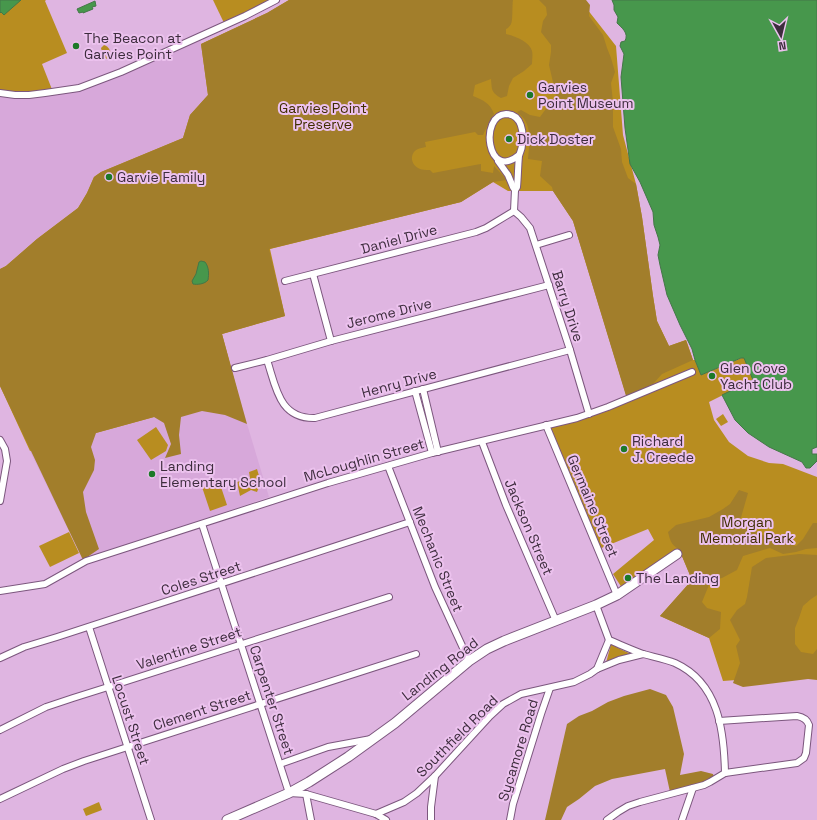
<svg xmlns="http://www.w3.org/2000/svg" width="817" height="820" viewBox="0 0 817 820" font-family="'Space Grotesk',sans-serif">
  <rect width="100%" height="100%" fill="#dfb5e1"/>
  <g fill="#d7a8da">
    <path d="M200,37L208,95L190,115L183,138L101,172L94,177L87,193L78,208L37,239L6,266L0,269V94L80,88Z"/>
    <path d="M238,394L269,497L83,560L30,451Z"/>
  </g>
  <g fill="#b88d20">
    <path d="M14,0H46L45,1L67,53L42,64L53,92L0,94V8Z"/>
    <path d="M213,0H269L225,25Z"/>
    <path d="M289,0H580L616,46L623,135L636,184L642,217L653,296L657,321L669,346L686,340L693,360H695L701,375L744,357L753,380L709,402L714,420L729,442L748,456L769,463L783,464L817,477V674L723,681L709,638L660,616L692,580L679,549L622,588L613,574L654,540L648,529L599,549L547,426L627,398L573,221L553,191H508L493,182L461,202L270,249L285,316L222,334L238,394L30,451L0,386V269L6,266L37,239L78,208L87,193L94,177L101,172L183,138L190,115L208,95L201,44L267,13Z"/>
    <path d="M104,45C109,46 112,53 111,57L109,59C104,60 102,52 101,48Z"/>
    <path d="M723,414L728,422L721,426L716,419Z"/>
    <path d="M156,427L168,445L166,451L151,460L137,440Z"/>
    <path d="M257,469L262,486L259,487L257,492L251,490L240,496L237,482L250,478L249,472Z"/>
    <path d="M219,481L227,505L210,511L202,487Z"/>
    <path d="M69,532L79,553L50,567L39,546Z"/>
    <path d="M611,644L620,649L631,654L617,657L606,663Z"/>
    <path d="M99,802L102,810L86,816L83,809Z"/>
  </g>
  <g fill="#a27e2b">
    <path d="M289,0H513C512,5 513,21 511,24C511,25 507,29 506,29V34C515,36 530,42 532,51C533,55 532,60 532,64L524,71L513,78L509,86L507,96L501,98C491,92 492,90 491,79L475,85L473,96C483,100 490,103 494,114L489,122L483,135H478L475,132L425,142L426,147C422,148 417,148 414,152C410,157 412,165 418,168C421,170 426,170 430,170L433,173L475,165L481,164V171L493,173L494,166L507,180L493,182L461,202L269,249L285,316L222,334L247,424L225,415L202,411L181,417L179,435L181,454L165,458L171,444L164,423L154,417L96,433L91,447L95,460L94,470L83,492L86,512L99,549L83,560L0,386V269L6,266L37,239L78,208L87,193L94,177L101,172L183,138L190,115L208,95L201,44L267,13Z"/>
    <path d="M539,0H586L590,5L589,16L603,35L607,48L611,58L615,72L611,83L613,102V127L621,149L622,162L628,178L636,184L642,217L653,296L657,321L669,346L686,340L693,360L662,374L652,385V388L627,399L573,221L553,191L552,187L540,176L542,161L528,159C529,146 532,130 524,119C522,116 519,114 517,112L521,110L530,115L540,117L556,95L549,65L551,52V45L541,32L543,21L547,15L546,7Z"/>
    <path d="M739,490L748,493L740,521L760,534L796,546L803,539L813,523H817V548L806,549L796,552L783,554L770,548L743,556L737,570L722,578L711,580L702,602L707,608L721,612L720,629L709,638L660,616L692,580L679,549C671,545 670,540 668,532L676,525L709,517L723,509L730,504Z"/>
    <path d="M799,554L817,555V595L811,599L803,606L799,618L795,628V644L801,652L813,654L817,649V680L808,679L743,687L733,683L740,663L736,646L740,640L730,620L737,610L745,604L747,597L752,567L766,558Z"/>
    <path d="M650,689L666,695L673,707L684,754L680,775L701,771L713,774L714,777L708,781L670,792L665,769L612,779L595,786L579,799L567,807L561,820H545L567,724L579,716L592,711L608,702L624,696Z"/>
  </g>
  <g fill="#47974c" stroke="#447748">
    <path d="M0,0H21L4,15L1,12L0,13Z"/>
    <path d="M612,0H817V447L812,449V454H817V461L810,468H806L802,462L769,447L748,433L735,420L722,395L753,380L744,358H741L701,375L695,360L692,349L680,325L667,295L660,265L658,255L660,245L658,237L654,225L653,212L640,182L630,164L625,128L621,77L624,54L620,46L621,42L625,41C629,33 622,28 617,23L618,17L614,10V5Z"/>
    <path d="M95,1L96,6L92,7L93,9L83,13V12L79,13L77,9Z"/>
    <path d="M201,261L205,262C209,267 209,274 208,280C205,284 197,285 193,284L192,281L196,274L199,262Z"/>
  </g>
  <g fill="none" stroke-linecap="round" stroke-linejoin="round">
    <defs>
      <g id="street">
        <path d="M0,93L15,95H29L45,93L79,88L121,72L245,16L276,0"/>
        <path d="M498,161L508,175L513,187L515,190"/>
        <path d="M514,211L521,217L530,228L570,350L589,414"/>
        <path d="M514,211L515,190L517,187C518,177 518,166 519,156C520,152 522,149 522,145C524,133 522,114 506,114C479,115 487,182 519,155"/>
        <path d="M536,245L569,235"/>
        <path d="M313,274L331,341"/>
        <path d="M285,281L476,232L486,228L514,211"/>
        <path d="M267,360C276,387 279,419 315,418L570,350"/>
        <path d="M235,368L267,360L331,341L549,285"/>
        <path d="M423,389L438,452"/>
        <path d="M415,391L432,453"/>
        <path d="M546,425L617,595"/>
        <path d="M0,440L5,449L7,461L0,501"/>
        <path d="M482,442L506,505L556,621"/>
        <path d="M388,466L435,587L469,661"/>
        <path d="M202,524L289,793L306,794L376,814L386,820"/>
        <path d="M0,591L45,584L86,561L328,483L432,453L577,418L608,407L692,372"/>
        <path d="M596,605L609,640C621,645 632,650 643,654C654,657 665,659 675,663C719,683 724,731 725,773"/>
        <path d="M89,627L151,820"/>
        <path d="M0,658L24,647L57,637L410,522"/>
        <path d="M597,669L619,660L643,654"/>
        <path d="M0,730L46,707L73,698L108,687L389,597"/>
        <path d="M280,764L328,747L371,739"/>
        <path d="M306,794L311,820"/>
        <path d="M0,799L63,769L84,761L416,654"/>
        <path d="M376,814L404,802L417,793L435,776L490,716L503,704L521,694L574,682L590,674L597,669L609,640"/>
        <path d="M431,820V807L435,776"/>
        <path d="M510,820L513,804L541,714L550,688"/>
        <path d="M607,820L618,812L628,806L640,802L704,785L710,782L725,773L797,763L804,758L806,753L809,725C807,719 803,717 797,716L719,721"/>
        <path d="M682,820L693,788"/>
      </g>
      <path id="secondary" d="M227,820L289,793L309,782L348,757L395,723L469,661L487,649L504,641L596,605L617,595L677,554"/>
    </defs>
    <use href="#street" stroke="#7c577e" stroke-width="8"/>
    <use href="#secondary" stroke="#7c577e" stroke-width="11"/>
    <use href="#street" stroke="#fff" stroke-width="6"/>
    <use href="#secondary" stroke="#fff" stroke-width="9"/>
  </g>
  <g fill="#1c7928" stroke="#ecc2ee" stroke-width="1.5">
    <circle cx="76" cy="46" r="4"/>
    <circle cx="530" cy="95" r="4"/>
    <circle cx="509" cy="139" r="4"/>
    <circle cx="109" cy="177" r="4"/>
    <circle cx="712" cy="376" r="4"/>
    <circle cx="624" cy="449" r="4"/>
    <circle cx="152" cy="474" r="4"/>
    <circle cx="628" cy="578" r="4"/>
  </g>
  <g text-anchor="middle" dominant-baseline="central" stroke-width="4" stroke-linejoin="round" paint-order="stroke">
    <g font-size="14" fill="#3d2c3d" stroke="#ecc2ee" text-anchor="start">
      <text x="84" y="38">The Beacon at<tspan x="84" dy="16">Garvies Point</tspan></text>
      <text x="538" y="87">Garvies<tspan x="538" dy="16">Point Museum</tspan></text>
      <text x="517" y="139">Dick Doster</text>
      <text x="117" y="177">Garvie Family</text>
      <text x="720" y="368">Glen Cove<tspan x="720" dy="16">Yacht Club</tspan></text>
      <text x="632" y="441">Richard<tspan x="632" dy="16">J. Creede</tspan></text>
      <text x="160" y="466">Landing<tspan x="160" dy="16">Elementary School</tspan></text>
      <text x="636" y="578">The Landing</text>
    </g>
    <g font-size="14" fill="#402d00" stroke="#ecc2ee">
      <text x="323" y="108">Garvies Point<tspan x="323" dy="16">Preserve</tspan></text>
      <text x="747" y="522">Morgan<tspan x="747" dy="16">Memorial Park</tspan></text>
    </g>
    <g font-size="14" fill="#3d2c3d" stroke="#ecc2ee">
      <text transform="translate(399 239) rotate(-15)">Daniel Drive</text>
      <text transform="translate(568 306) rotate(72)">Barry Drive</text>
      <text transform="translate(389 313) rotate(-14)">Jerome Drive</text>
      <text transform="translate(399 383) rotate(-15)">Henry Drive</text>
      <text transform="translate(364 460) rotate(-16)">McLoughlin Street</text>
      <text transform="translate(593 506) rotate(67)">Germaine Street</text>
      <text transform="translate(529 527) rotate(67)">Jackson Street</text>
      <text transform="translate(438 559) rotate(68)">Mechanic Street</text>
      <text transform="translate(201 578) rotate(-18)">Coles Street</text>
      <text transform="translate(189 648) rotate(-18)">Valentine Street</text>
      <text transform="translate(440 669) rotate(-38)">Landing Road</text>
      <text transform="translate(272 700) rotate(72)">Carpenter Street</text>
      <text transform="translate(202 710) rotate(-18)">Clement Street</text>
      <text transform="translate(131 720) rotate(72)">Locust Street</text>
      <text transform="translate(457 736) rotate(-45)">Southfield Road</text>
      <text transform="translate(518 750) rotate(-73)">Sycamore Road</text>
    </g>
  </g>
  <g transform="translate(781 36) rotate(172)" stroke="#ecc2ee" stroke-width="3" paint-order="stroke">
  <path d="M0-3L7 15L0 10L-7 15Z" fill="#3d2c3d"/>
  <text y="-6" font-size="11" font-weight="bold" text-anchor="middle" fill="#3d2c3d">N</text>
  </g>
</svg>
